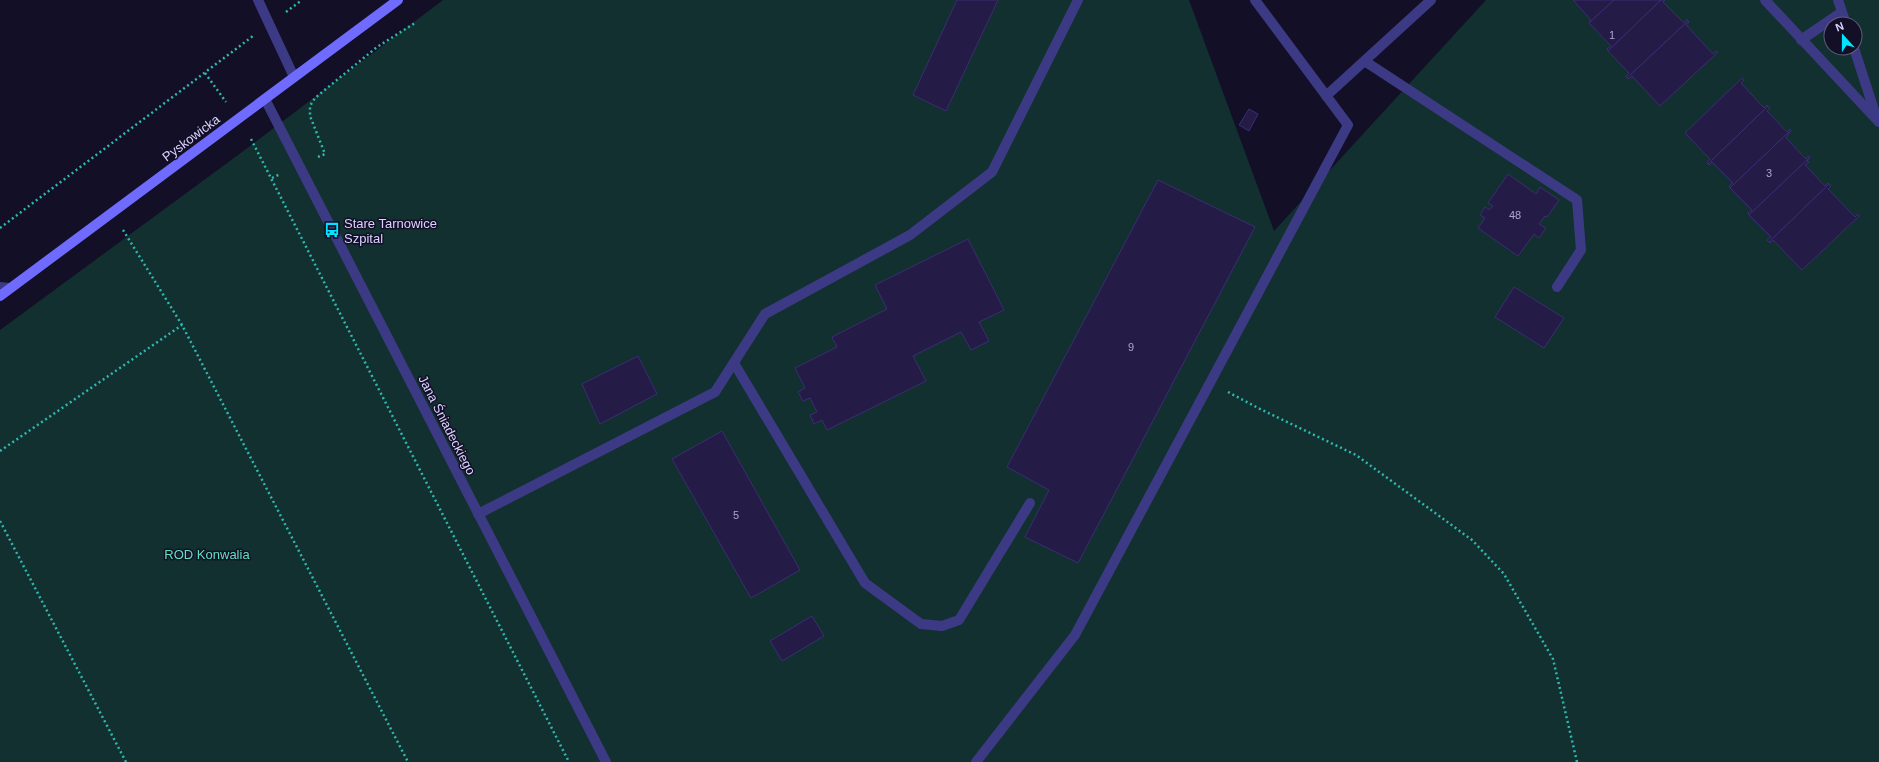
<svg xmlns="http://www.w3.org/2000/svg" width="1879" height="762" viewBox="0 0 1879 762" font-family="Arial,sans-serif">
  <rect width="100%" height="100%" fill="#130f26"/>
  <path fill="#12302f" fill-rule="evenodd" d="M443,0H1189L1274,231L1486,0H1879V762H0V330L238,155ZM1831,24H1855V48H1831Z"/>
  <g fill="#241b47" stroke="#3b2d73">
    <path d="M957,0H998L946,111L913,95Z"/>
    <path d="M1573,0H1614L1589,23L1591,20Z"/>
    <path d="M1614,0H1661L1608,51L1607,49L1611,46L1589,23Z"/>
    <path d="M1661,0H1665L1663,2L1684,23L1687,19L1688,21L1627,78L1626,76L1629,73L1608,51Z"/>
    <path d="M1688,21L1689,22L1686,25L1713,54L1716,51L1718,52L1660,106L1632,76L1629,79L1627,78Z"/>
    <path d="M1742,78L1744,80L1741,83L1764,108L1767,105L1768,106L1708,164L1707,162L1710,159L1685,133Z"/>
    <path d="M1768,106L1770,108L1767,111L1787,132L1790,129L1791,130L1730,188L1729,186L1733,183L1712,162L1709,165L1708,164Z"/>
    <path d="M1249,109L1258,114L1249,131L1239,125Z"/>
    <path d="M1791,130L1786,138L1806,159L1809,156L1810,157L1749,215L1748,213L1752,210L1730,188Z"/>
    <path d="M1810,157L1807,161L1809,162L1805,165L1825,186L1828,183L1829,184L1769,242L1767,240L1771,237L1749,215Z"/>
    <path d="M1508,174L1536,194L1540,187L1559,200L1547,217L1545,216L1539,224L1546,228L1539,238L1534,234L1518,256L1478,228L1485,218L1480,215L1485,207L1489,210L1493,206L1488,203Z"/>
    <path d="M1158,180L1255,227L1078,563L1025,537L1049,490L1007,467Z"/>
    <path d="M1829,184L1831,186L1828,189L1855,217L1858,214L1859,216L1802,270L1773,240L1770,243L1769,242Z"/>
    <path d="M968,239L1004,310L979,322L989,341L971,350L961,332L913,356L926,381L827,430L822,420L814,424L810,415L817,412L810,398L803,401L798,392L805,388L795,368L837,347L832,337L887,309L875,285Z"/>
    <path d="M1514,287L1564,318L1544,348L1495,317Z"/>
    <path d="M638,356L657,394L600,424L582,384Z"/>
    <path d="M722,431L800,570L751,598L672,459Z"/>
    <path d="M812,616L824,636L782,661L770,641Z"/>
  </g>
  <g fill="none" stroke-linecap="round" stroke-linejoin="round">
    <g stroke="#2fb8b0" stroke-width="2.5" stroke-dasharray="2 3" stroke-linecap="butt">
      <path d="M286,12L302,0"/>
      <path d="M205,73L226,102"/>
      <path d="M251,139L569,762"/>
      <path d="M318,157L325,154L310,116V106L315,98L377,47L415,23"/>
      <path d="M272,178L280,174"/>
      <path d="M0,228L253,36"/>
      <path d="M123,230L182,325L408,762"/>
      <path d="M1228,392L1260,409L1356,455L1472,540L1504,574L1553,659L1577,762"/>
      <path d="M0,451L182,325"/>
      <path d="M0,521L126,762"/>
    </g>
    <g stroke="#3d3a85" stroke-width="10">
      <path d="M258,0L294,77"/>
      <path d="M1765,0L1879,122"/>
      <path d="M1838,0L1846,24"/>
      <path d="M1801,40L1842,12"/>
      <path d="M1854,48L1876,116"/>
      <path d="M1366,62L1577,200L1581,250L1557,287"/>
      <path d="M1326,96L1431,0"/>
      <path d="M0,287L10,288"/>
      <path d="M734,363L865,583L921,624L942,626L959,620L1030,503"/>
      <path d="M478,514L715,392L765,314L910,235L992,172L1078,0"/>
      <path d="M976,762L1075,635L1348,125L1255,0"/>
    </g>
    <path stroke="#3d3a85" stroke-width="10" d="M265,99L606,762"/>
    <path stroke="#6f6bff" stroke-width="10" d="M0,296L398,0"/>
  </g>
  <defs>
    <symbol id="bus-bare" viewBox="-9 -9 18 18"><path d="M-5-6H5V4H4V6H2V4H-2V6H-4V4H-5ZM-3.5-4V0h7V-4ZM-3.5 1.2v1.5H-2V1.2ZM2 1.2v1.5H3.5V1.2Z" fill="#00e5ff" stroke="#130f26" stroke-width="2.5" paint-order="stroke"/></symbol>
  </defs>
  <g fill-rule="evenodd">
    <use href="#bus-bare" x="321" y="219" width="22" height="22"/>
  </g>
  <g text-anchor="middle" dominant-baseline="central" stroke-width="3" stroke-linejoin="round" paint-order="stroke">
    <g font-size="11" fill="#aca6d1">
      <text x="1612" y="35">1</text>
      <text x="1769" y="173">3</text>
      <text x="1515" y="215">48</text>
      <text x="1131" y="347">9</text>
      <text x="736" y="515">5</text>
    </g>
    <g font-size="13" fill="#d9d4ff" stroke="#130f26">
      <text transform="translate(191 138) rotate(-37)">Pyskowicka</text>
      <text transform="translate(447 425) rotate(63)">Jana Śniadeckiego</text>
    </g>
    <g font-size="13" fill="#d9d4ff" stroke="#130f26" text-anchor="start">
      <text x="344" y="223">Stare Tarnowice<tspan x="344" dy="15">Szpital</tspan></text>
    </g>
    <g font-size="13" fill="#5fe0c0" stroke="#130f26">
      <text x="207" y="554">ROD Konwalia</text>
    </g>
  </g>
  <g transform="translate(1843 36) rotate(339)"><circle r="19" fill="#130f26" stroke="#625e7d"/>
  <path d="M0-3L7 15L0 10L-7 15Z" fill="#00e5ff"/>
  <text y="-6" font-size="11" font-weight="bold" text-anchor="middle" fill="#d9d4ff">N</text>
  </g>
</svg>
